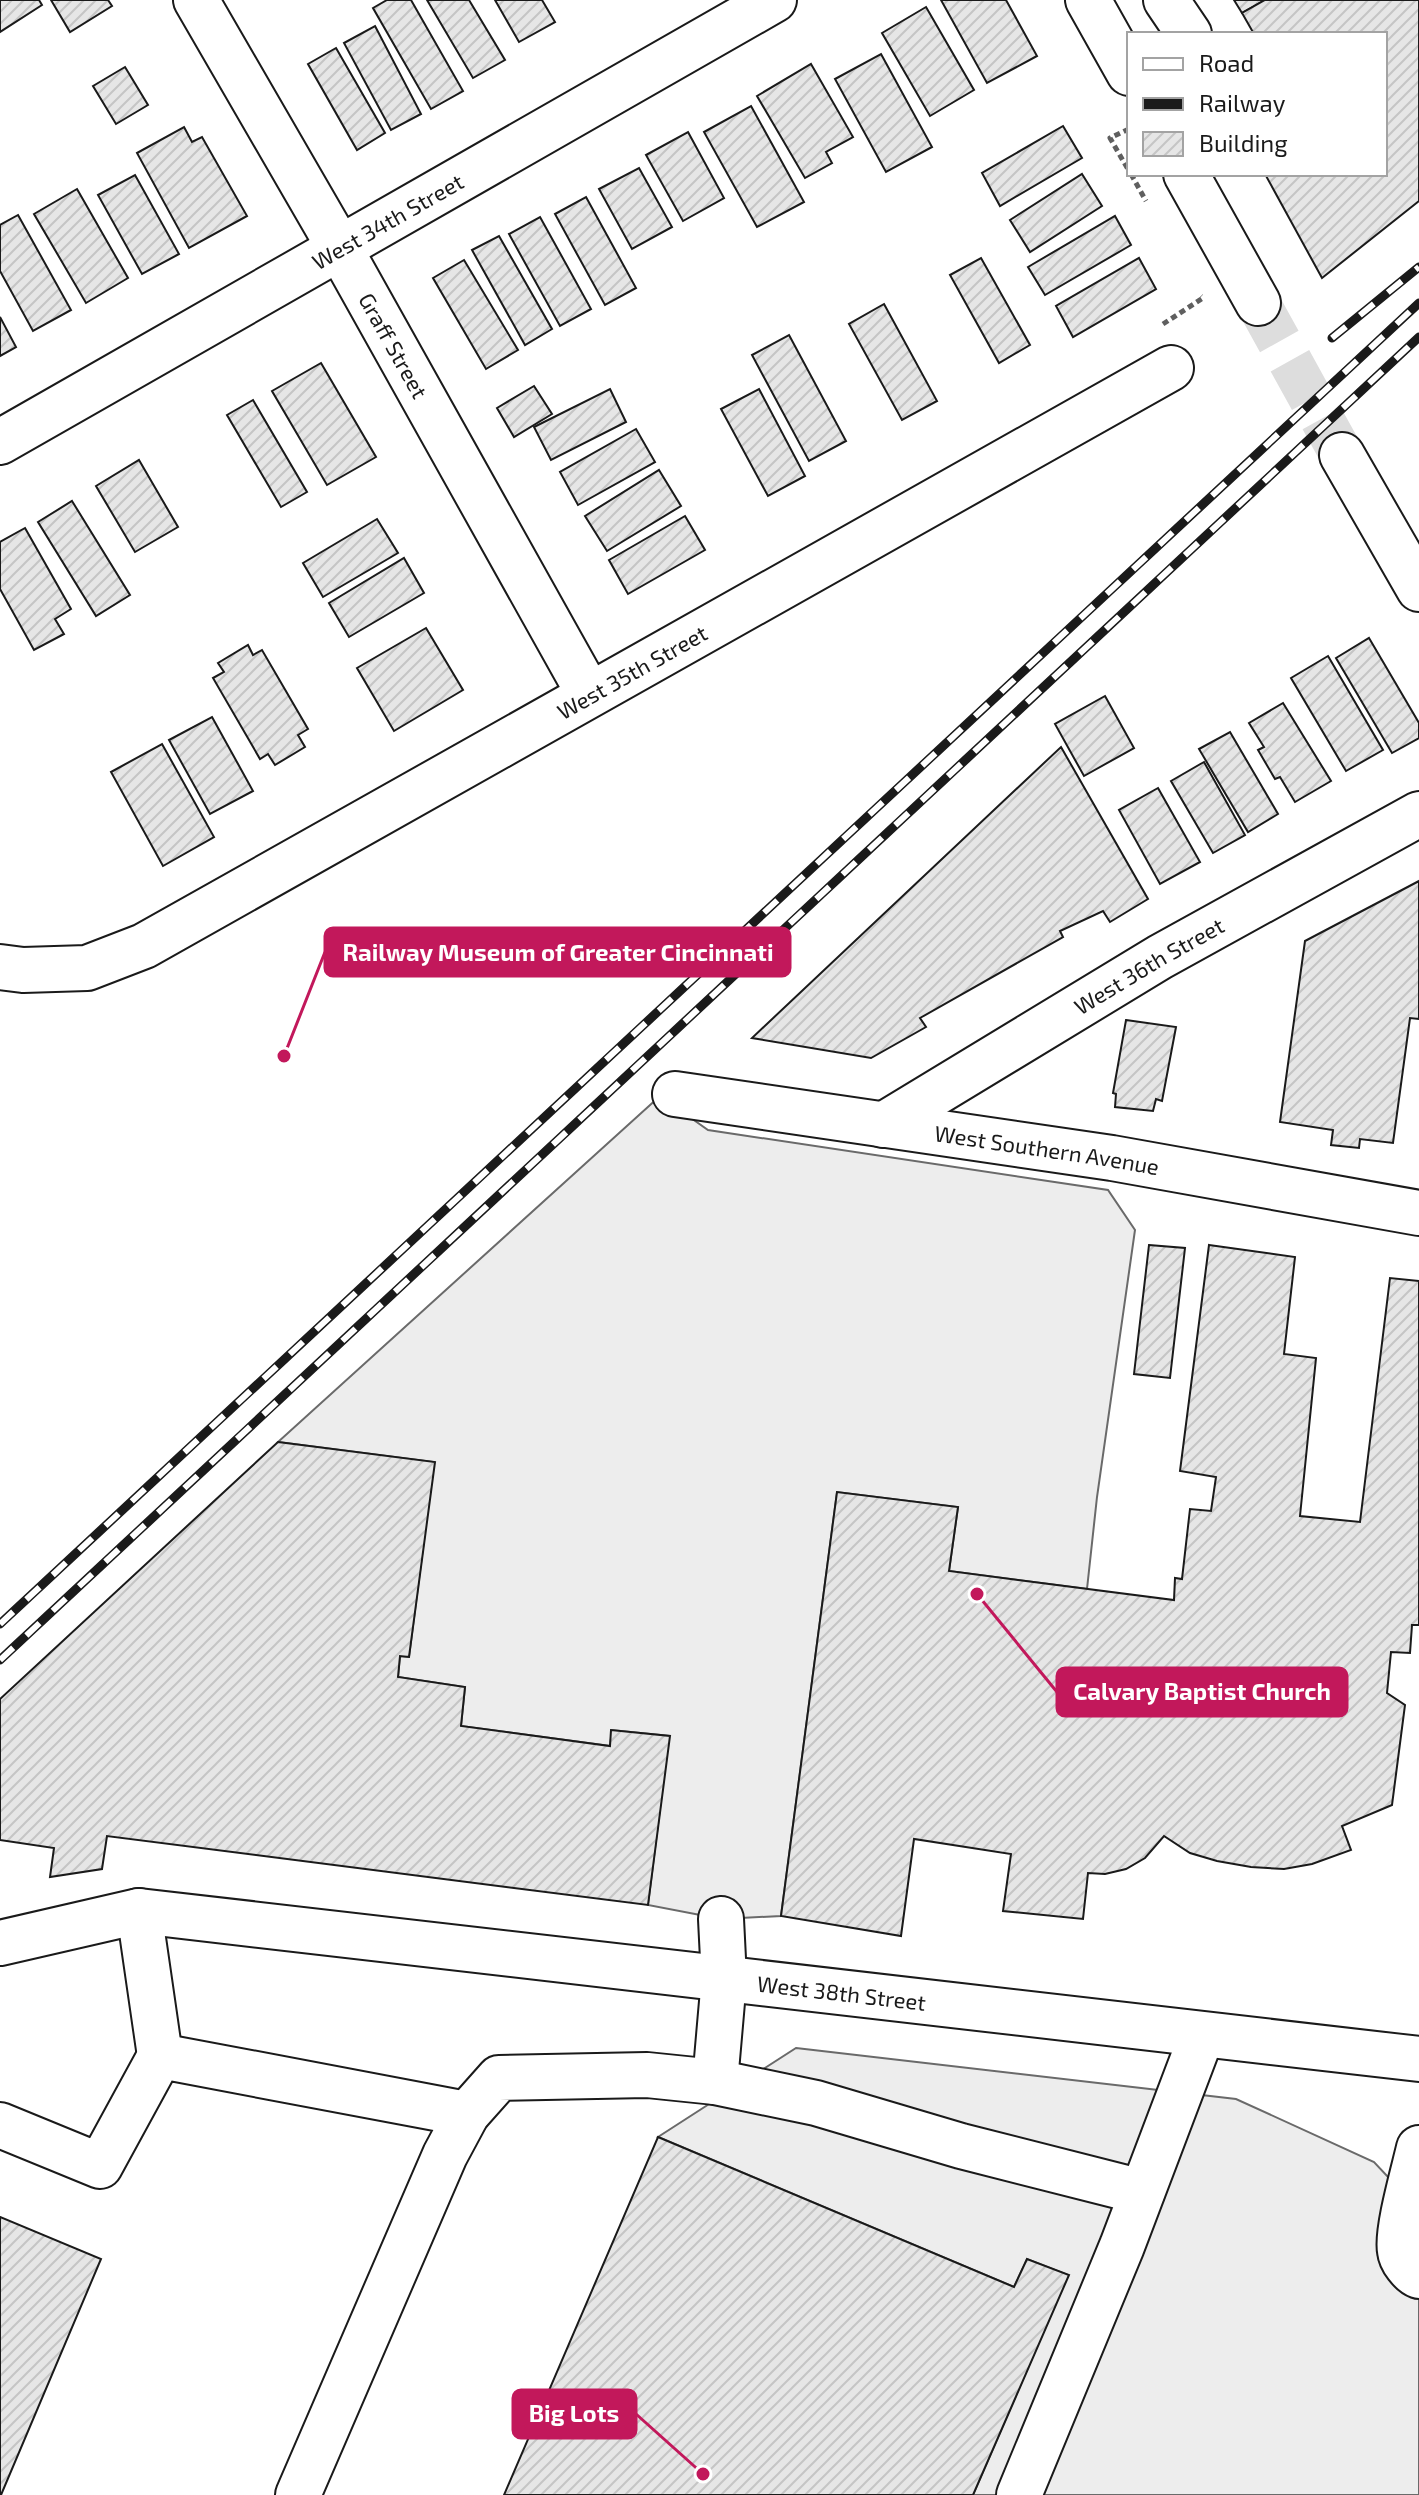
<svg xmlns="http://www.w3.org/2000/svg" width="1419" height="2495" viewBox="0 0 1419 2495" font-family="'Exo 2',sans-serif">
  <defs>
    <pattern id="building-hatch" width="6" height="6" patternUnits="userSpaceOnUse" patternTransform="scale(2)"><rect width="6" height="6" fill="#e6e6e6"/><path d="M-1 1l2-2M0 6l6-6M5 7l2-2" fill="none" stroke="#c5c5c5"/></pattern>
  </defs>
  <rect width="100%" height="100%" fill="#fff"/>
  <g fill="#ededed" stroke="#6a6a6a" stroke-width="2">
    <path d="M660,1096L708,1130L1108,1190L1135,1230L1097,1497L1087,1589L949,1571L958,1507L837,1492L781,1916L721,1919L648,1905L669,1736L612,1730L610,1746L461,1726L465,1687L398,1677L400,1656L409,1657L434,1462L278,1442Z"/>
    <path d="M796,2048L1236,2099L1374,2162L1419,2210V2495H973L1068,2275L1027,2259L1014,2287L658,2137Z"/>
  </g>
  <g fill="url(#building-hatch)" stroke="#1a1a1a" stroke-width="2">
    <path d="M0,0H39L42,5L0,32Z"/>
    <path d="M51,0H108L112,6L70,32Z"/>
    <path d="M387,0H411L463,91L431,109L373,8Z"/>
    <path d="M427,0H469L505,60L473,78Z"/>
    <path d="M495,0H542L555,22L519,42Z"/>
    <path d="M941,0H1006L1037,56L987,83Z"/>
    <path d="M1234,0H1265L1242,13Z"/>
    <path d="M1265,0H1419V201L1322,278L1265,174H1385V34H1254L1242,13Z"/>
    <path d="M926,7L974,90L930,116L882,33Z"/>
    <path d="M375,26L421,114L391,130L344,43Z"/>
    <path d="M336,48L385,133L357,150L308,64Z"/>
    <path d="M881,54L932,147L886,172L835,79Z"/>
    <path d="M811,64L853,137L826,152L832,163L805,178L757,96Z"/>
    <path d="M125,67L148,105L116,124L93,86Z"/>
    <path d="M751,106L804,202L757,227L704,132Z"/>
    <path d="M1063,126L1082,158L1000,206L982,173Z"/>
    <path d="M184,127L192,142L202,137L247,216L189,248L137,153Z"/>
    <path d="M688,132L724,198L683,221L646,155Z"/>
    <path d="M639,168L672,227L632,249L599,189Z"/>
    <path d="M1082,174L1102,206L1030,252L1010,220Z"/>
    <path d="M135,175L179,254L142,274L98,195Z"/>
    <path d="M77,189L128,278L86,303L34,214Z"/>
    <path d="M586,197L636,288L605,305L555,214Z"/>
    <path d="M18,215L71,310L33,331L0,271V225Z"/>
    <path d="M1115,216L1131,245L1045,295L1028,267Z"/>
    <path d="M540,217L591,309L560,326L509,234Z"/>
    <path d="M499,236L552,329L525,345L472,250Z"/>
    <path d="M981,258L1030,345L999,363L950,275Z"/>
    <path d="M1139,258L1156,289L1073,337L1056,306Z"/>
    <path d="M464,260L518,350L486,369L433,278Z"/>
    <path d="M884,304L937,401L902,420L849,324Z"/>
    <path d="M0,317L16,347L0,356Z"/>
    <path d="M789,335L846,441L809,461L752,355Z"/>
    <path d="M321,363L376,457L327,485L272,391Z"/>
    <path d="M534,386L552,414L514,437L497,408Z"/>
    <path d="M610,389L626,422L551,460L534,427Z"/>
    <path d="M759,389L805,476L768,496L721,409Z"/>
    <path d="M253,400L307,492L281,507L227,415Z"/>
    <path d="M636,429L655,462L578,505L560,472Z"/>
    <path d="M139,460L178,527L135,552L96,486Z"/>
    <path d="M659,470L681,506L607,551L585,516Z"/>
    <path d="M72,501L130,595L96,616L38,522Z"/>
    <path d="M685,516L705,550L628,594L609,560Z"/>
    <path d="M377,519L398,553L323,597L303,563Z"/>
    <path d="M25,528L71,609L55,619L64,634L34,650L0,589V542Z"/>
    <path d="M404,558L424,593L349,637L329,603Z"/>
    <path d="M426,628L463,690L394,731L357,668Z"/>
    <path d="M1369,638L1419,723V738L1392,753L1336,658Z"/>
    <path d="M248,645L253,655L262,650L308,729L298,735L305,747L275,765L268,754L260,759L213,678L224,672L218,663Z"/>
    <path d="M1328,656L1383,750L1346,771L1291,678Z"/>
    <path d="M1105,696L1134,748L1084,776L1055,724Z"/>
    <path d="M1283,703L1331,781L1295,802L1280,777L1275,779L1258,750L1264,747L1249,723Z"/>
    <path d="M212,717L253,791L210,814L169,740Z"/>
    <path d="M1230,732L1278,814L1248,832L1199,749Z"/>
    <path d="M162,744L214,837L163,866L111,772Z"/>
    <path d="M1061,747L1148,899L1110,922L1103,911L1060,931L1063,937L920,1018L926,1027L871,1058L752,1038Z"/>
    <path d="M1204,762L1245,835L1213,853L1171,781Z"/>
    <path d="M1158,788L1200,862L1160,884L1119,810Z"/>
    <path d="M1419,881V1019L1410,1018L1393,1143L1360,1139L1359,1148L1331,1145L1333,1130L1280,1122L1305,941Z"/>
    <path d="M1126,1020L1176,1027L1162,1101L1156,1099L1153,1111L1115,1107L1116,1094L1113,1093Z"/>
    <path d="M1149,1245L1185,1248L1170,1378L1134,1374Z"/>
    <path d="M1209,1245L1295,1257L1284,1354L1316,1358L1300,1516L1360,1522L1390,1278L1419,1281V1625H1412L1410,1653L1391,1652L1387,1693L1405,1705L1392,1805L1342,1826L1351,1850L1312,1864L1284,1869L1251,1867L1217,1861L1190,1853L1164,1836L1145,1858L1126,1869L1105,1874L1088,1873L1083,1919L1003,1911L1011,1854L914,1839L901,1936L781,1916L837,1492L958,1507L949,1571L1174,1600L1175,1578L1182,1579L1190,1509L1211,1511L1216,1477L1180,1471Z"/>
    <path d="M278,1442L435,1462L409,1657L400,1656L398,1677L465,1687L461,1726L610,1746L611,1730L670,1736L648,1905L107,1836L102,1869L50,1877L54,1848L0,1840V1699Z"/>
    <path d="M658,2137L1014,2287L1027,2259L1069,2275L973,2495H504Z"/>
    <path d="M0,2217L101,2259L1,2495H0Z"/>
  </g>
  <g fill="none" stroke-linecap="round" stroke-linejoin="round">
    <path stroke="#ddd" stroke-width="44" stroke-dasharray="44 22" stroke-linecap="butt" d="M1258,303L1342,455"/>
    <defs>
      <g id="minor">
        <path id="s1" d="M196,0L339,247L589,694"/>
        <path d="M1088,0L1129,73"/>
        <path d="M1166,0L1189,34"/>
        <path d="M1186,174L1258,303"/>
        <path id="s2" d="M0,442L774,0"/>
        <path d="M1342,455L1419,589"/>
        <path id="s3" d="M0,967L23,970L87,968L144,946L1171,368"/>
        <path id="s4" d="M675,1094L1112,1158L1419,1213"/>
        <path id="s5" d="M883,1125L1160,957L1419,814"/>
        <path d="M139,1911L160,2056"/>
        <path id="s6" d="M0,1943L139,1911L1419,2059"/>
        <path d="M715,2082L724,1979L721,1919"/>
        <path d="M0,2125L100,2166L160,2056L467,2114"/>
        <path d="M1419,2148C1414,2170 1396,2232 1400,2251C1401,2260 1411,2273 1419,2276"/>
        <path d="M298,2495L445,2155L467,2114L499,2078L647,2075L715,2082L816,2103L961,2146L1142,2192"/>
        <path d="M1019,2495L1122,2246L1202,2035"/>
      </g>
    </defs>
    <use href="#minor" stroke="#1a1a1a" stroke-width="48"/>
    <g stroke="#5f5f5f" stroke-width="5" stroke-dasharray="6 4" stroke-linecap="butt">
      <path d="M1129,129L1110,138L1129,171"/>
      <path d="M1131,174L1146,201"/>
      <path d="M1163,324L1203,298L1201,296"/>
    </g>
    <use href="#minor" stroke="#fff" stroke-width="44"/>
    <defs>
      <g id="rail">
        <path d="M1332,338L1419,267"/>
        <path d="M0,1624L1419,303"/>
        <path d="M0,1660L1419,337"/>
      </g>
    </defs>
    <use href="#rail" stroke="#1a1a1a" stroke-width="9"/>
    <use href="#rail" stroke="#fff" stroke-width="6" stroke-dasharray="18" stroke-linecap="butt"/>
  </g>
  <g text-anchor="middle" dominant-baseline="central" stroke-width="6" stroke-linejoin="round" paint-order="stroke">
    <g font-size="22" fill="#1a1a1a" stroke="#fff">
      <text stroke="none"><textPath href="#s2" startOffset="446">West 34th Street</textPath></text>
      <text stroke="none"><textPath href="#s1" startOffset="398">Graff Street</textPath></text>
      <text stroke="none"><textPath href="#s3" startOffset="708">West 35th Street</textPath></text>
      <text stroke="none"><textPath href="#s5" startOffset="310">West 36th Street</textPath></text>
      <text stroke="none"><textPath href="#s4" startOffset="376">West Southern Avenue</textPath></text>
      <text stroke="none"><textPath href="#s6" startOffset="850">West 38th Street</textPath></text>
    </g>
  </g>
  <path fill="none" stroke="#c2185b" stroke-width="3" d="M284 1056L325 952M977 1594L1057 1692M703 2474L636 2414"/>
  <g fill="#c2185b" stroke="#fff" stroke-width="3">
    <circle cx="284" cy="1056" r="8"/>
    <circle cx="977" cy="1594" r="8"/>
    <circle cx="703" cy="2474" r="8"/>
  </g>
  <g fill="#c2185b" stroke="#c2185b" stroke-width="3">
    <rect x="325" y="928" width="465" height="48" rx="8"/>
    <rect x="1057" y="1668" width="290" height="48" rx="8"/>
    <rect x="513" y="2390" width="123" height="48" rx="8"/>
  </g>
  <g font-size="24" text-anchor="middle" font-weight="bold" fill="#fff">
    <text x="558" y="961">Railway Museum of Greater Cincinnati</text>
    <text x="1202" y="1700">Calvary Baptist Church</text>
    <text x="574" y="2422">Big Lots</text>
  </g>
  <rect x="1127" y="32" width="260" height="144" fill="#ffffff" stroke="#a3a3a3" stroke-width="2"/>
  <rect x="1143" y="58" width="40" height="12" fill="#ffffff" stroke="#a3a3a3" stroke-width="2"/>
  <text x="1199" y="72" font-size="24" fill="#1a1a1a">Road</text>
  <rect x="1143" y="98" width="40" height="12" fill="#1a1a1a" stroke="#a3a3a3" stroke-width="2"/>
  <text x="1199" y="112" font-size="24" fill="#1a1a1a">Railway</text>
  <rect x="1143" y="132" width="40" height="24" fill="url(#building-hatch)" stroke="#a3a3a3" stroke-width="2"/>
  <text x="1199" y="152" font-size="24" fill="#1a1a1a">Building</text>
</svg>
